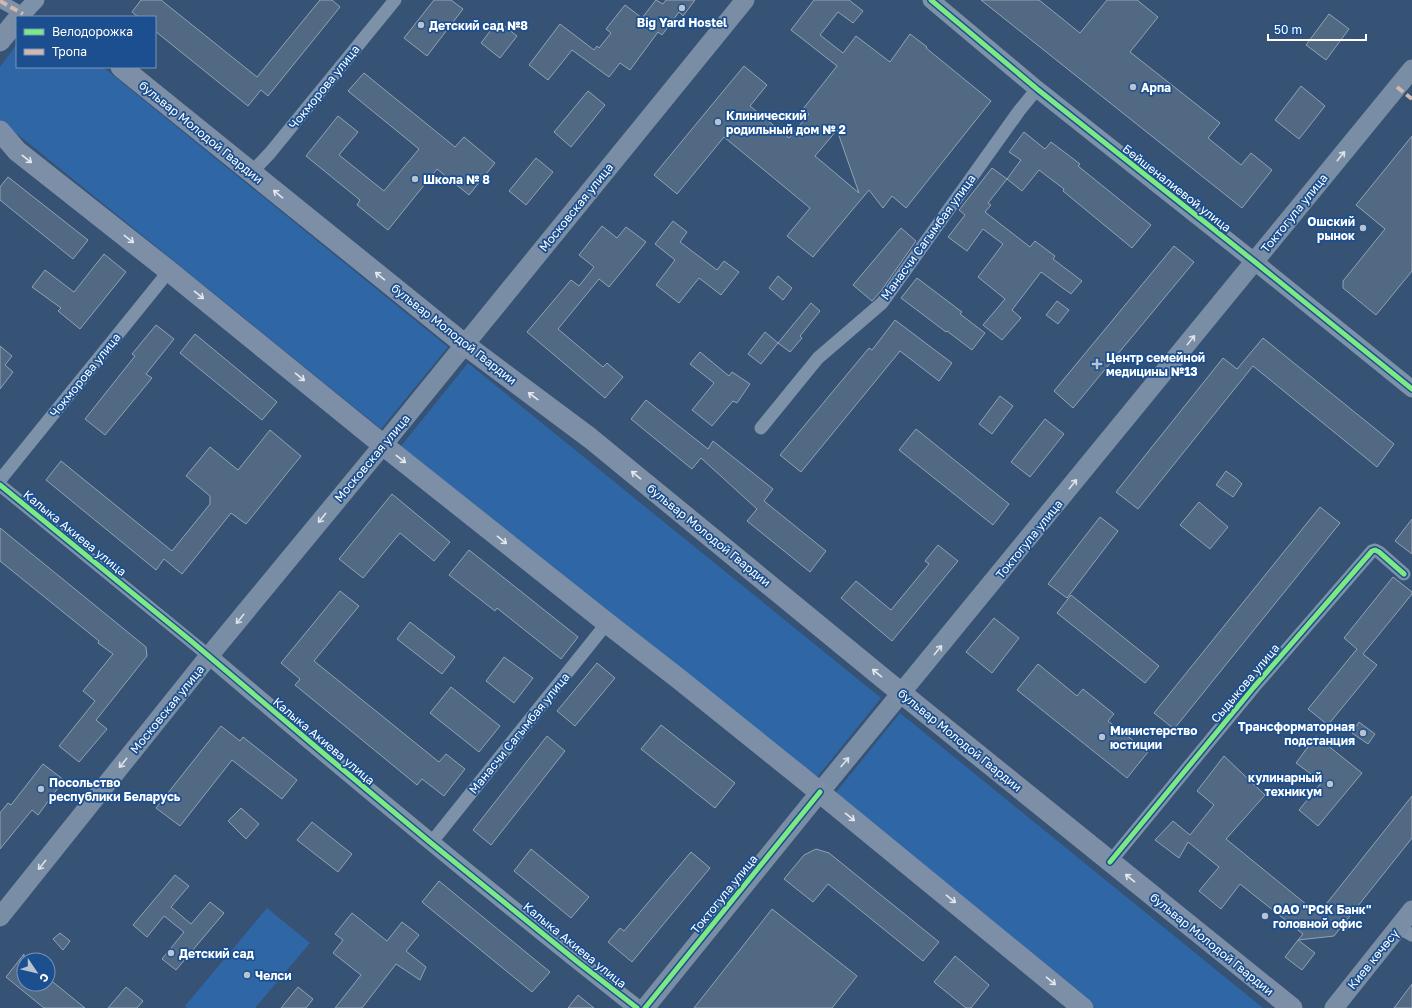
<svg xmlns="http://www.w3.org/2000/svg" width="1412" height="1008" viewBox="0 0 1412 1008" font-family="'Golos Text',sans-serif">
  <rect width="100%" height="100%" fill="#365274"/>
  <g fill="#2f66a5">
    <path d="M17,44V67H103L448,347L381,429L0,120V67Z"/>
    <path d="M468,363L881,698L814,781L401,446Z"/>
    <path d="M900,713L1263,1008H1095L833,796Z"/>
    <path d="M267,908L310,943L255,1008H187L185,1006Z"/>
  </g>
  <g fill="#526984" stroke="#92a2b6" fill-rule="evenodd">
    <path d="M141,0H161L257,77L320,0H332L340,7L268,96L261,90L248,106L155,31V17H138L132,12Z"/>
    <path d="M434,0H451L463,9L427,56L404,38Z"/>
    <path d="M656,0L663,4L666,0H695L683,16L679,12L662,35L658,32L630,70L620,63L609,77L572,50L548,80L529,65L560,24L594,50L597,46L599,48L611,33L606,29L625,5L642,18Z"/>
    <path d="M814,0H849L863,11L853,23L838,12L820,35L843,53L856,36L890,62L910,34L927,47L926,48L991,101L906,208L892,196L883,208L869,190L813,257L787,236L810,208L724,137L677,194L654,175L744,66L767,85L750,106L789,138L809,114L803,109L837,66L791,30ZM837,130L859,193L815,156Z"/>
    <path d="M981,0H1039L1080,33L1107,0H1137L1158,17L1130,52L1220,123L1208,138L1241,165L1251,153L1272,170L1242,208Z"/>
    <path d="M1329,14L1349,29L1326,60L1306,45Z"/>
    <path d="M498,21L517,36L500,58L481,43Z"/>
    <path d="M364,73L455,147L464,137L495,163L469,195L437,169L388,230L357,205L360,200L306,156L338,116L358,132L339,155L384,191L419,149L348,91Z"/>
    <path d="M1301,86L1325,106L1299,139L1275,120Z"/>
    <path d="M588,91L605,105L571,147L554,132Z"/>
    <path d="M1024,132L1045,149L1051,142L1080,164L1078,166L1151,225L1132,248L1063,191L1064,189L1039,170L1022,191L1007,179L1021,160L1009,152Z"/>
    <path d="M1412,136V271L1376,315L1343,288V281L1385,229L1356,205Z"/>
    <path d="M536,158L553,172L526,205L509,191Z"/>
    <path d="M992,168L1007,179L988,203L991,205L985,212L1030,247L1035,241L1055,256L1053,259L1082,281L1071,294L1041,272L1012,310L1021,318L1002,340L983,325L1005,299L978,277L1003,244L983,229L967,251L948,237L965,215L959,210Z"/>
    <path d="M8,177L88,240L73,259L0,200V187Z"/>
    <path d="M673,221L687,232L680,242L717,270L724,261L739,272L721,295L699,278L679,303L656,285L675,260L655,244Z"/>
    <path d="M602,226L617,238L626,227L646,242L609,287L599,279L558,329L603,367L607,363L623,377L605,398L527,332L571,280L579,286L594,267L579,255Z"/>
    <path d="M901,228L916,241L881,291L872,301L853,285Z"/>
    <path d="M1174,246L1194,262L1073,408L1054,391Z"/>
    <path d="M104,254L126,272L80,329L58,311L61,308L32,287L45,270L74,292Z"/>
    <path d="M778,276L792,288L783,300L769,288Z"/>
    <path d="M917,278L962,312L960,314L985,333L972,350L947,331L946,332L901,298Z"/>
    <path d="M1057,301L1069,310L1058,324L1046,315Z"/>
    <path d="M811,303L820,311L800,336L802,338L790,352L778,343Z"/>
    <path d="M895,320L952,363L939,381L900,351L801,472L780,455L869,348L872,350Z"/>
    <path d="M156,325L174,339L146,374L152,378L105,435L85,419L135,356L132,354Z"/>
    <path d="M765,332L778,343L761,364L748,354Z"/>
    <path d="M195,334L277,402L262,420L180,353Z"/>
    <path d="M1263,338L1394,444L1377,467L1253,366L1138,509L1116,492L1223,358L1237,369Z"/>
    <path d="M0,346L12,356L5,365L13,372L0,389Z"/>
    <path d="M700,352L729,376L732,372L750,384L737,403L733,401L712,426L692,410L714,383L690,364Z"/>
    <path d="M1000,396L1013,406L992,434L979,424Z"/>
    <path d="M646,400L708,449L713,441L773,489L764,501L826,551L810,572L747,521L757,509L701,458L692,469L631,419Z"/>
    <path d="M1045,419L1064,434L1030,477L1011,462Z"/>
    <path d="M916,429L1009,504L993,525L899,450Z"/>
    <path d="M270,430L301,456L246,524L231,513L182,574L164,559L156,570L46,480L61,461L172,551L210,504V496L186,476L210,447L238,470Z"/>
    <path d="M1226,471L1237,479L1242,484L1233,497L1216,485Z"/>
    <path d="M392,494L450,542L434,561L400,533L363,578L339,559Z"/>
    <path d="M1199,502L1228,527L1210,549L1180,525Z"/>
    <path d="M1320,507L1340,523L1174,729L1154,713Z"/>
    <path d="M1100,517L1118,531L1067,598L1048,584Z"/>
    <path d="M1412,519V554L1395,541Z"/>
    <path d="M0,528L146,647L147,656L96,720L107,729L79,762L59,746L95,701L83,691L113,654L98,643L99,641L0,561Z"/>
    <path d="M938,545L958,561L892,641L841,598L856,581L891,610L929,564L925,561Z"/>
    <path d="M469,550L578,637L561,659L497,608L495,611L449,575Z"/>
    <path d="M1393,577L1412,592V594L1363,654L1377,665L1328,725L1308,709L1357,649L1344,638Z"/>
    <path d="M340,591L359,606L314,661L439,762L446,754L465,769L444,796L422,779L417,785L295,685L300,679L281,663Z"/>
    <path d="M1071,595L1159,666L1145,683L1057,613Z"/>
    <path d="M994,618L1019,638L992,673L966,652Z"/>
    <path d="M410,622L455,657L442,674L397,639Z"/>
    <path d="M504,657L533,678L514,703L486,681Z"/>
    <path d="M597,663L615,678L575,726L557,711Z"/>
    <path d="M1038,664L1077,696L1083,689L1114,714L1108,721L1148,752L1127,778L1017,690Z"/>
    <path d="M451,687L500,726L479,752L430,713Z"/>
    <path d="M1359,722L1375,734L1368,744L1352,733Z"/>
    <path d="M661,725L735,783L715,808L641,749Z"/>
    <path d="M221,726L240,741L243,737L297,780L282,799L232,760L180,826L156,808Z"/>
    <path d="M547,736L565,751L491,845L473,830Z"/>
    <path d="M1316,736L1362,773L1318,826L1299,810L1322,782L1296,763Z"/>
    <path d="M1224,756L1265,795L1226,839L1312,909L1323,908L1412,796V838L1334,936L1298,940L1303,934L1240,884L1221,909L1199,891L1219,867L1188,842L1179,858L1155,840L1173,821L1190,835L1214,805L1197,791Z"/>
    <path d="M43,764L64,780L38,815L32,810L0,849V813L8,803L11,805Z"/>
    <path d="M241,808L259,824L246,839L228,821Z"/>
    <path d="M312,822L352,854L338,872L297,840Z"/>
    <path d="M531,849L589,897L571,918L514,871Z"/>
    <path d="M816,849L829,853L939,942L923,961L828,884L813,902L784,879L804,855Z"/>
    <path d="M691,852L710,868L632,962L608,942L620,928L624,931Z"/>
    <path d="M175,875L189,886L171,907L191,924L210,902L224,913L176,970L162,959L184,932L164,916L147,937L133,925Z"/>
    <path d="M439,881L550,972L532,992L422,902Z"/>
    <path d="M772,909L857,976L832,1008H694Z"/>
    <path d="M352,913L387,941L402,922L419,935L406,951L426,967L420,980L396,964L362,1008H335L361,975L333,953L343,940L335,934Z"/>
    <path d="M60,933L70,941L63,950L53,939Z"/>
    <path d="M1298,940L1315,953L1302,970L1285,957Z"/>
    <path d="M24,954V984H48V978L85,1008H44L6,977Z"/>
    <path d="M955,956L989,985L971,1008H966L934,982Z"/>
    <path d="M1412,984V1008H1394Z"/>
    <path d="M126,987L143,1001L137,1008H108Z"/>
    <path d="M298,987L313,999L306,1008H281Z"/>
    <path d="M578,995L594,1008H568Z"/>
  </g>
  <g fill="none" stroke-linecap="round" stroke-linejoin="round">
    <g stroke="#7d92a8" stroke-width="13">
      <path d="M0,1L23,14"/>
      <path d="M251,173L270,153L395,0"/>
      <path d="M761,428L818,358L882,303L1019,111L1037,89"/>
      <path d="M0,480L169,271"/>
      <path d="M0,485L209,656"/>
      <path d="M431,843L607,623"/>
      <path d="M1110,862L1254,687L1372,551L1375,550L1379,552L1404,574"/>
      <path d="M1398,927L1412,935"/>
    </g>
    <g stroke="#7d92a8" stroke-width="17">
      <path d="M931,0L1037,89L1255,262L1412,389"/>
      <path d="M20,17L36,0"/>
      <path d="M209,656C350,776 492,894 637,1008"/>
    </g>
    <g stroke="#798da4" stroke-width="19">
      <path d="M0,917L209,656L383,445L745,0"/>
      <path d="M645,1008L820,792L1412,69"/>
      <path d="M1334,1008L1412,910"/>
    </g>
    <g stroke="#7d8ea7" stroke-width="21">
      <path d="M0,41L17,20"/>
      <path d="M121,67L464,344L590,438L884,679L1292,1008"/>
      <path d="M0,131L17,151L169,271L383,445L607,623L679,679L801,777L1083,1008"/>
    </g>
    <g stroke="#d1b7ad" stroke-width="4" stroke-dasharray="8 4" stroke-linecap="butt">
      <path d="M0,1L23,14"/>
      <path d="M1397,87L1412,99"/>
    </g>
    <defs>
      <g id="cycleway">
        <path d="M931,0L1037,89L1255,262L1412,389"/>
        <path d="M0,485L191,641L329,758L431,843L579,963L637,1008"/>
        <path d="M1110,862L1254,687L1372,551L1375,550L1379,552L1404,574"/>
        <path d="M645,1008L820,792"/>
      </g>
    </defs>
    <use href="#cycleway" stroke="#1b4f8f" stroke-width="8"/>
    <use href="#cycleway" stroke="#7ce984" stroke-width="5"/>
  </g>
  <defs><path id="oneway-shaft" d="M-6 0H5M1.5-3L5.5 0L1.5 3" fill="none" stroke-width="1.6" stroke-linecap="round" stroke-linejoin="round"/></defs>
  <g stroke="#dee2e8">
    <use href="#oneway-shaft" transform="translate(1341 156) rotate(-51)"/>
    <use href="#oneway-shaft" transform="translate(1191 340) rotate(-51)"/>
    <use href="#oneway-shaft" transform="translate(1073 484) rotate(-51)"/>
    <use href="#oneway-shaft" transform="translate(322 518) rotate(129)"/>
    <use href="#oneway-shaft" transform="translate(240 619) rotate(129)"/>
    <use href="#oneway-shaft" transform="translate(938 650) rotate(-51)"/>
    <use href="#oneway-shaft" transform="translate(845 762) rotate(-50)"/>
    <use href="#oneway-shaft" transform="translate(123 763) rotate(129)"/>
    <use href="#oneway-shaft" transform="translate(42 865) rotate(129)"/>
  </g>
  <g stroke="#e5e8ed">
    <use href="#oneway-shaft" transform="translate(27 159) rotate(38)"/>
    <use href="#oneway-shaft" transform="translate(278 194) rotate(-141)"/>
    <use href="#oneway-shaft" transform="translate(129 239) rotate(38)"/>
    <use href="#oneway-shaft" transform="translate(380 276) rotate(-141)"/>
    <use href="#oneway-shaft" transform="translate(199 295) rotate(39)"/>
    <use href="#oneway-shaft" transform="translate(300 377) rotate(39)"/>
    <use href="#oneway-shaft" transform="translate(533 396) rotate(-143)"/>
    <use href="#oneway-shaft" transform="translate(401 459) rotate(38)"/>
    <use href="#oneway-shaft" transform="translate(636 475) rotate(-141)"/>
    <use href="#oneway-shaft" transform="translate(502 540) rotate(39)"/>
    <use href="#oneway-shaft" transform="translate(877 673) rotate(-141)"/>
    <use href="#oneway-shaft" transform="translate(850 817) rotate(39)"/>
    <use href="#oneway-shaft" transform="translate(1130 878) rotate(-141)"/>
    <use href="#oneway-shaft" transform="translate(951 899) rotate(39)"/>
    <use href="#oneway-shaft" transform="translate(1051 981) rotate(40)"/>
  </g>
  <g fill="#b9c2ce" stroke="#1b4f8f" stroke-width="1.5">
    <circle cx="682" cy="8" r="4"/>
    <circle cx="421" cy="25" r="4"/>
    <circle cx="1133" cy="87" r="4"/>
    <circle cx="718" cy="122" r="4"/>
    <circle cx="415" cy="179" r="4"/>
    <circle cx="1363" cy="228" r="4"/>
    <path d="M1095 358h4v4h4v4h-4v4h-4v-4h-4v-4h4z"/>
    <circle cx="1363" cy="733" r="4"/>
    <circle cx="1102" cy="737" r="4"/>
    <circle cx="1330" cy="784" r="4"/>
    <circle cx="41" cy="789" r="4"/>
    <circle cx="1265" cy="916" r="4"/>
    <circle cx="171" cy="953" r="4"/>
    <circle cx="247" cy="975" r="4"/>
  </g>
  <g text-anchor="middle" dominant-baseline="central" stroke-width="3.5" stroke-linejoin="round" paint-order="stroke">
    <g font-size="12" font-weight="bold" fill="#fff" stroke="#1b4f8f" text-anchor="start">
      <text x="682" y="22" text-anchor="middle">Big Yard Hostel</text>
      <text x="429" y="25">Детский сад №8</text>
      <text x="1141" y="87">Арпа</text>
      <text x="726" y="115">Клинический<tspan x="726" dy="14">родильный дом № 2</tspan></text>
      <text x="423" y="179">Школа № 8</text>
      <text x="1355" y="221" text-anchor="end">Ошский<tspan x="1355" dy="14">рынок</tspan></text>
      <text x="1106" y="357">Центр семейной<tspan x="1106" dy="14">медицины №13</tspan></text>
      <text x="1355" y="726" text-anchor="end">Трансформаторная<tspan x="1355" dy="14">подстанция</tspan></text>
      <text x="1110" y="730">Министерство<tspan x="1110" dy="14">юстиции</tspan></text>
      <text x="1322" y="777" text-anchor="end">кулинарный<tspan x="1322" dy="14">техникум</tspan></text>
      <text x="49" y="782">Посольство<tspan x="49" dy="14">республики Беларусь</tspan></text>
      <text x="1273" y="909">ОАО "РСК Банк"<tspan x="1273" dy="14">головной офис</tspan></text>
      <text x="179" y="953">Детский сад</text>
      <text x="255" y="975">Челси</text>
    </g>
    <g font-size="12" fill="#fff" stroke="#1b4f8f">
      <text transform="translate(324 87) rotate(-51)">Чокморова улица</text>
      <text transform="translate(201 132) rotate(39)">бульвар Молодой Гвардии</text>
      <text transform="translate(1177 188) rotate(38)">Бейшеналиевой улица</text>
      <text transform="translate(576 207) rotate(-51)">Московская улица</text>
      <text transform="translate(1294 213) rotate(-51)">Токтогула улица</text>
      <text transform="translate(928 237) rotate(-54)">Манасчи Сагымбая улица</text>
      <text transform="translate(454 334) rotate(38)">бульвар Молодой Гвардии</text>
      <text transform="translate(85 375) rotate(-51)">Чокморова улица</text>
      <text transform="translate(372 458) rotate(-50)">Московская улица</text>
      <text transform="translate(75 533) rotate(39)">Калыка Акиева улица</text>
      <text transform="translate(709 535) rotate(39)">бульвар Молодой Гвардии</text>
      <text transform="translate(1029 539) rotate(-51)">Токтогула улица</text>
      <text transform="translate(1245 683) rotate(-50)">Сыдыкова улица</text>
      <text transform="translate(167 709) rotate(-51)">Московская улица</text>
      <text transform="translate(519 733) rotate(-51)">Манасчи Сагымбая улица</text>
      <text transform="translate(960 740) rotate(39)">бульвар Молодой Гвардии</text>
      <text transform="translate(324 741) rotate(40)">Калыка Акиева улица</text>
      <text transform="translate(724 894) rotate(-51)">Токтогула улица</text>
      <text transform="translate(1212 944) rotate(39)">бульвар Молодой Гвардии</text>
      <text transform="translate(575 945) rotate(39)">Калыка Акиева улица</text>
      <text transform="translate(1373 959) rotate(-51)">Киев көчөсү</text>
    </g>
  </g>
  <rect x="16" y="16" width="140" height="52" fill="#1b4f8f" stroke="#7695bc"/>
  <rect x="24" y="29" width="20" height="6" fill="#7ce984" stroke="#7695bc"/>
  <text x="52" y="36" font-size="12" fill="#ffffff">Велодорожка</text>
  <rect x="24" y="49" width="20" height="6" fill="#d1b7ad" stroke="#7695bc"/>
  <text x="52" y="56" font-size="12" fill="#ffffff">Тропа</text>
  <g transform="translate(36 972) rotate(125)"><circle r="19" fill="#1b4f8f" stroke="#7695bc"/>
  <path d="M0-3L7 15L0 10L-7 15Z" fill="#b9c2ce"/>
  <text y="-6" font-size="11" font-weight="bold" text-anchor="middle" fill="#ffffff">С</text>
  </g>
  <path d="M1268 34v6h98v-6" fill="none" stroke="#ffffff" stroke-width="2"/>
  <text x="1274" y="34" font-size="12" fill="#ffffff" stroke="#1b4f8f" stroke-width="3" paint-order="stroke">50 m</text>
</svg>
